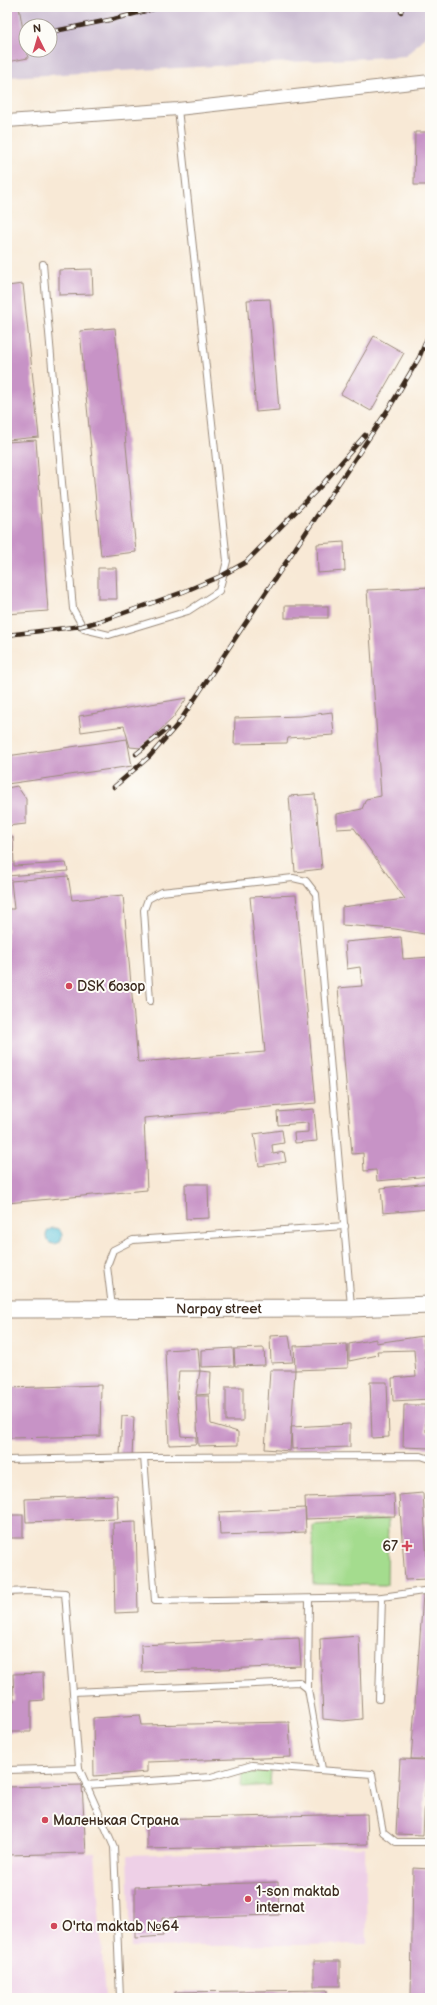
<svg xmlns="http://www.w3.org/2000/svg" width="437" height="2005" viewBox="0 0 437 2005" font-family="'Balsamiq Sans',sans-serif">
  <rect width="100%" height="100%" fill="#fdfcf7"/>
  <filter id="ink" filterUnits="userSpaceOnUse"><feTurbulence type="fractalNoise" baseFrequency=".025" numOctaves="2"/><feDisplacementMap in="SourceGraphic" scale="8" xChannelSelector="R" yChannelSelector="G"/><feConvolveMatrix kernelMatrix="1 2 1 2 8 2 1 2 1" color-interpolation-filters="sRGB"/></filter>
  <filter id="wash" filterUnits="userSpaceOnUse"><feTurbulence type="fractalNoise" baseFrequency=".012" numOctaves="4" result="noise"/><feDisplacementMap in="SourceGraphic" scale="16" xChannelSelector="R" yChannelSelector="G"/><feGaussianBlur stdDeviation="0.9" result="paint"/><feColorMatrix in="noise" values="0 0 0 0 0 0 0 0 0 0 0 0 0 0 0 0 0 1.4 0 .05"/><feComposite in="paint" operator="in"/></filter>
  <g filter="url(#wash)">
    <rect width="100%" height="100%" fill="#f8e9d6"/>
    <g fill="#eed0e7">
      <path d="M365,1847L367,1944L131,1947L128,1855Z"/>
      <path d="M95,1853L105,1998H7V1855Z"/>
    </g>
    <path fill="#ccbed3" fill-rule="evenodd" d="M7,7H430V31L406,56L7,77ZM26,26H50V50H26Z"/>
    <g fill="#a4dc8e" stroke="#708356">
      <path d="M388,1519L387,1585L313,1584V1525Z"/>
      <path d="M271,1768L270,1785L241,1787L242,1769Z"/>
    </g>
    <circle fill="#5cc3da" stroke="#4c767c" cx="54" cy="1236" r="8"/>
    <g id="blocks">
      <g fill="#c793c6">
        <path d="M7,7H19L28,58L7,62Z"/>
        <path d="M415,132H430V185H414Z"/>
        <path d="M92,269L93,294L59,295V270Z"/>
        <path d="M23,284L39,437L7,440V286Z"/>
        <path d="M270,299L279,410L256,412L247,300Z"/>
        <path d="M115,328L136,552L101,556L80,331Z"/>
        <path d="M374,336L404,353L371,411L341,394Z"/>
        <path d="M36,440L48,611L7,614V442Z"/>
        <path d="M344,542L345,571L318,573L317,544Z"/>
        <path d="M98,568H116L117,599H98Z"/>
        <path d="M430,587V935L395,929L342,925V907L405,899L354,828L337,829V814L362,809L366,799L381,796L367,590Z"/>
        <rect x="285" y="606" width="43" height="12"/>
        <path d="M187,698L173,718L141,748L130,747L124,726L81,732L79,716Z"/>
        <path d="M332,712L334,735L288,738L287,743L234,744L235,718L301,716Z"/>
        <path d="M127,739L132,766L7,784V756Z"/>
        <path d="M17,786L26,799V824L7,826V788Z"/>
        <path d="M315,794L322,869L295,872L289,796Z"/>
        <path d="M13,837L14,866L66,863L68,871L7,876V838Z"/>
        <path d="M68,876L72,900L123,895L138,1062L265,1052L250,897L296,895L316,1103L144,1118L147,1190L7,1203V909H14L11,881Z"/>
        <path d="M401,937L403,959L430,957V1176L377,1181L376,1170L364,1171L363,1153L352,1154L338,988L362,986L360,967L347,969L345,942Z"/>
        <path d="M314,1109L317,1141L295,1143L294,1133L308,1132V1123L278,1125L277,1112Z"/>
        <path d="M282,1130L284,1143L272,1145L273,1154L284,1152L286,1162L259,1166L254,1134Z"/>
        <path d="M430,1183V1209L383,1213L381,1188Z"/>
        <path d="M185,1184H208L209,1218L186,1219Z"/>
        <path d="M289,1335L293,1362L271,1363L270,1336Z"/>
        <path d="M423,1336L430,1399L393,1401L392,1378L416,1376L414,1350L377,1351L378,1355L349,1361V1344L376,1339V1343Z"/>
        <path d="M347,1344L348,1368L295,1370L290,1451L265,1449L270,1370H295L294,1346Z"/>
        <path d="M198,1348L200,1371H179L177,1392L181,1436L196,1437V1444L169,1445L165,1350Z"/>
        <path d="M233,1348L234,1366L201,1367V1350Z"/>
        <path d="M264,1348L265,1365L235,1366L234,1349Z"/>
        <path d="M200,1371L211,1372L210,1394L196,1395Z"/>
        <path d="M370,1382H387L389,1437L372,1438Z"/>
        <path d="M101,1385L100,1436L10,1438L8,1388Z"/>
        <rect x="226" y="1387" width="17" height="34"/>
        <path d="M196,1396H209L211,1424L238,1432V1445L198,1446Z"/>
        <path d="M404,1405H425L426,1432L430,1433V1448L403,1447Z"/>
        <path d="M122,1416L134,1417L132,1456L120,1455Z"/>
        <path d="M350,1424V1447L292,1449L291,1427Z"/>
        <path d="M423,1493L428,1579L405,1580L399,1495Z"/>
        <path d="M394,1494L395,1516L306,1519L305,1497Z"/>
        <path d="M117,1495L118,1519L26,1522L25,1499Z"/>
        <path d="M305,1508L306,1532L220,1535L219,1512Z"/>
        <rect x="7" y="1515" width="16" height="23"/>
        <path d="M136,1522L138,1612L115,1613L113,1523Z"/>
        <path d="M423,1595H430V1759H411Z"/>
        <path d="M359,1636L362,1719L343,1721L323,1719L320,1639Z"/>
        <path d="M299,1638L301,1666L142,1672L141,1645Z"/>
        <path d="M43,1673L44,1700L31,1701V1732H7V1701H14L13,1674Z"/>
        <path d="M140,1715L142,1725L289,1722L291,1757L147,1762V1772L94,1776L93,1718Z"/>
        <path d="M400,1759L427,1760L423,1835L396,1834Z"/>
        <path d="M82,1785L86,1853L7,1855V1787Z"/>
        <path d="M367,1814L368,1844L147,1849V1819Z"/>
        <path d="M413,1868L430,1869V1998H411Z"/>
        <path d="M278,1882L279,1915L162,1918L163,1936L135,1938V1887Z"/>
        <rect x="314" y="1961" width="26" height="25"/>
        <path d="M327,1990V1998H175V1992Z"/>
      </g>
    </g>
  </g>
  <g filter="url(#ink)">
    <use href="#blocks" fill-opacity="0" stroke="#9a8a7a" stroke-width="1"/>
    <g fill="none" stroke-linecap="round" stroke-linejoin="round">
      <defs>
        <g id="lane">
          <path d="M43,264L73,609L84,629L109,635L188,611L219,591L227,561L178,109"/>
          <path d="M150,1001L144,910L148,899L161,892L293,878L306,881L316,894L351,1306"/>
          <path d="M112,1307L107,1266L113,1250L133,1240L345,1226"/>
          <path d="M144,1457L421,1456L430,1459"/>
          <path d="M7,1460L144,1457L155,1601L382,1597L430,1590"/>
          <path d="M7,1592L30,1591L65,1593L79,1768L114,1847L120,1998"/>
          <path d="M308,1689L309,1599"/>
          <path d="M73,1692L299,1682L308,1689L322,1769"/>
          <path d="M379,1699L382,1597"/>
          <path d="M7,1770L79,1768"/>
          <path d="M86,1785L211,1777L252,1765L372,1774L383,1832L396,1842H430"/>
        </g>
        <path id="street" d="M7,121L178,109L430,81"/>
        <g id="secondary">
          <path id="s1" d="M7,1309L351,1308L430,1305"/>
        </g>
      </defs>
      <use href="#lane" stroke="#9a8a7a" stroke-width="8"/>
      <use href="#street" stroke="#9a8a7a" stroke-width="14"/>
      <use href="#secondary" stroke="#9a8a7a" stroke-width="19"/>
      <use href="#lane" stroke="#fff" stroke-width="6"/>
      <use href="#street" stroke="#fff" stroke-width="12"/>
      <use href="#secondary" stroke="#fff" stroke-width="17"/>
      <defs>
        <g id="rail">
          <path d="M401,12L402,7"/>
          <path d="M50,32L114,19L161,7"/>
          <path d="M24,36H26"/>
          <path d="M7,635L82,626L107,619L183,592L223,575L246,562L320,487L365,435"/>
          <path d="M136,754L167,729"/>
          <path d="M114,787L150,756L178,724L391,405L419,358L430,331"/>
        </g>
      </defs>
      <use href="#rail" stroke="#3b2a1e" stroke-width="4.5"/>
      <use href="#rail" stroke="#fdfcf7" stroke-width="3" stroke-dasharray="9" stroke-linecap="butt"/>
    </g>
  </g>
  <g fill="#d1495b" stroke="#fdfcf7" stroke-width="1.5">
    <circle cx="69" cy="986" r="4"/>
    <path d="M405 1540h4v4h4v4h-4v4h-4v-4h-4v-4h4z"/>
    <circle cx="45" cy="1820" r="4"/>
    <circle cx="248" cy="1899" r="4"/>
    <circle cx="54" cy="1926" r="4"/>
  </g>
  <g text-anchor="middle" dominant-baseline="central" stroke-width="4" stroke-linejoin="round" paint-order="stroke">
    <g font-size="14" fill="#3b2a1e" stroke="#fdfcf7" text-anchor="start">
      <text x="77" y="986">DSK бозор</text>
      <text x="398" y="1546" text-anchor="end">67</text>
      <text x="53" y="1820">Маленькая Страна</text>
      <text x="256" y="1891">1-son maktab<tspan x="256" dy="16">internat</tspan></text>
      <text x="62" y="1926">O'rta maktab №64</text>
    </g>
    <g font-size="14" fill="#3b2a1e" stroke="#fdfcf7">
      <text stroke="none"><textPath href="#s1" startOffset="212">Narpay street</textPath></text>
    </g>
  </g>
  <rect width="437" height="2005" fill="none" stroke="#fdfcf7" stroke-width="24"/>
  <g transform="translate(38 38) rotate(355)"><circle r="19" fill="#fdfcf7" stroke="#afa8a0"/>
  <path d="M0-3L7 15L0 10L-7 15Z" fill="#d1495b"/>
  <text y="-6" font-size="11" font-weight="bold" text-anchor="middle" fill="#3b2a1e">N</text>
  </g>
</svg>
